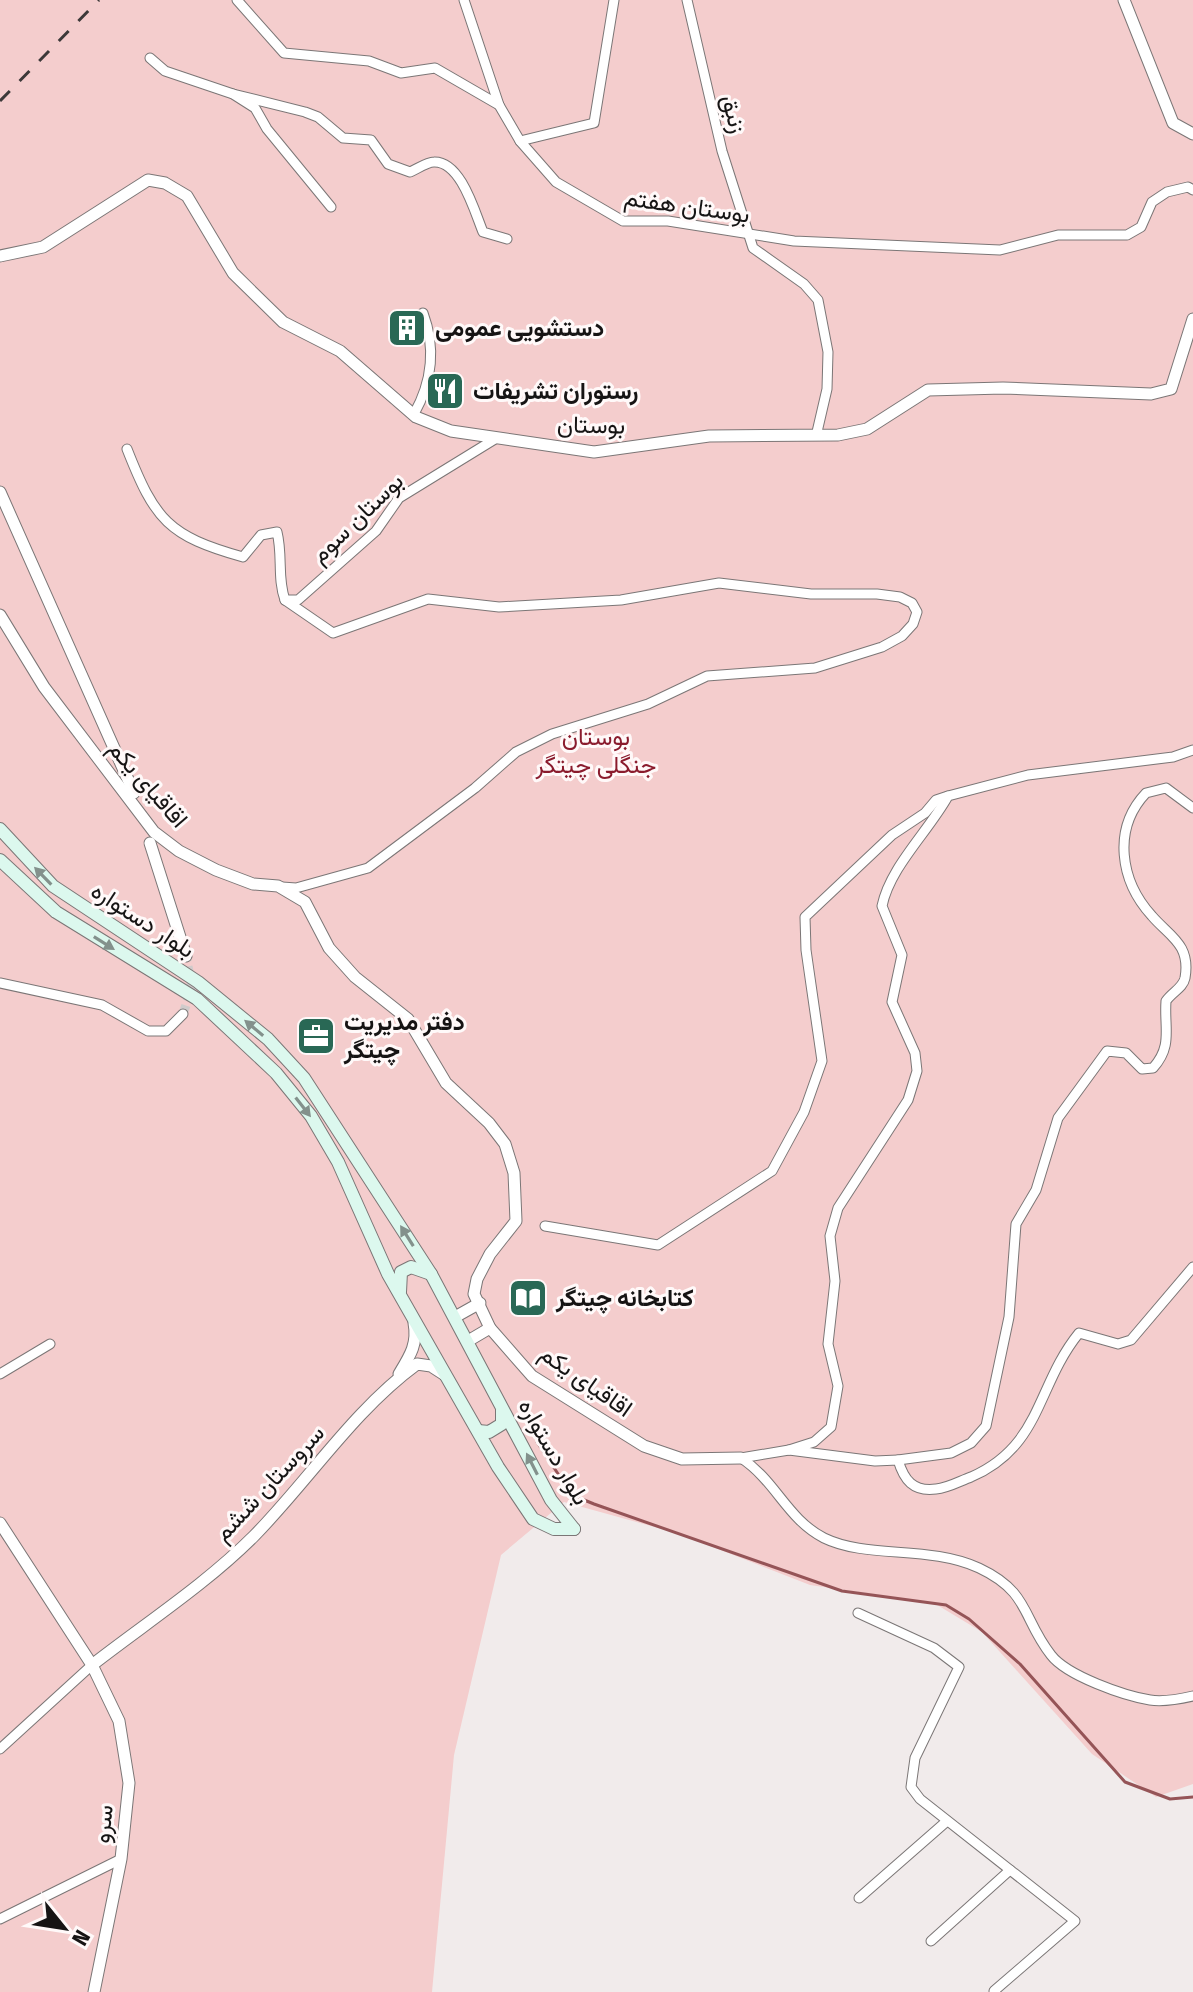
<svg xmlns="http://www.w3.org/2000/svg" width="1193" height="1992" viewBox="0 0 1193 1992" font-family="'Fira Sans Condensed',Vazirmatn,sans-serif">
  <rect width="100%" height="100%" fill="#f1ebeb"/>
  <path fill="#f4cdcd" d="M0,0H1193V1784L1156,1797L1092,1754L982,1632L934,1603L810,1585L680,1534L564,1502L501,1555L454,1755L432,1992H0Z"/>
  <g fill="none" stroke-linecap="round" stroke-linejoin="round">
    <path stroke="#955457" stroke-width="3" d="M537,1442L572,1495L594,1504L842,1591L946,1605L969,1619L1020,1664L1125,1782L1170,1799L1193,1797"/>
    <path stroke="#d0cbcb" stroke-width="9" stroke-dasharray="9 4.5" stroke-linecap="butt" d="M183,1014L192,987L186,956"/>
    <defs>
      <g id="minor">
        <path d="M237,0L284,53L369,61L401,73L435,68L499,105L520,141L556,182L623,221H668L794,241L1000,250L1058,235H1127L1141,227L1152,202L1167,192L1188,187L1193,190"/>
        <path d="M464,0L499,105"/>
        <path d="M687,0L722,151L753,248L804,284L818,300L828,352L827,389L817,432"/>
        <path d="M150,58L165,71L233,94L255,108L267,129L331,207"/>
        <path d="M233,94L305,112L318,117L343,138L371,140L388,164L410,172C417,169 427,162 434,162C461,161 475,213 483,232L507,239"/>
        <path d="M520,141L594,123L614,0"/>
        <path d="M414,414C432,382 436,348 423,313"/>
        <path d="M127,449C155,520 168,536 243,557L261,535L277,532C283,556 277,578 285,600H298L376,531L399,498L495,439"/>
        <path d="M282,887L296,888L368,868L475,788L516,752L552,734L648,704L707,676L815,668L882,647L902,636L913,624L917,612L912,603L900,597L877,594H811L719,583L621,600L499,607L428,599L333,633L285,600"/>
        <path d="M0,983L102,1005L148,1031H166L183,1014"/>
        <path d="M545,1226L658,1245L772,1171L804,1112L822,1061L806,950L805,917L892,835L925,813L936,800L948,796"/>
        <path d="M0,1374L50,1344"/>
        <path d="M789,1450L814,1442L831,1427L838,1386L828,1344L835,1281L830,1236L838,1208L908,1100L917,1071L915,1053L892,1002L902,955L882,906C890,867 928,832 948,796L1028,775L1173,757L1193,750"/>
        <path d="M741,1458L789,1450L875,1461L898,1460C904,1480 913,1492 936,1489C948,1488 960,1481 971,1477C1042,1446 1036,1386 1079,1333L1118,1344L1131,1340L1193,1267"/>
        <path d="M741,1458C776,1481 787,1519 824,1538C867,1559 929,1545 979,1568C1030,1592 1022,1618 1051,1655C1067,1676 1125,1696 1150,1700C1163,1702 1180,1699 1193,1696"/>
        <path d="M898,1460L951,1453L971,1443L986,1426L1009,1317L1016,1224L1036,1190L1058,1118L1107,1051L1126,1053L1142,1069L1153,1068C1173,1046 1164,1028 1166,1001C1172,992 1183,988 1185,978C1191,944 1169,936 1152,916C1120,881 1112,829 1146,793L1166,788L1193,808"/>
        <path d="M858,1613L934,1648L959,1667L915,1758L911,1787L920,1799L1075,1921L994,1991"/>
        <path d="M0,1749L92,1665"/>
        <path d="M859,1898L947,1821"/>
        <path d="M0,1919L121,1859"/>
        <path d="M931,1941L1010,1870"/>
      </g>
      <g id="tertiary">
        <path d="M1124,0L1173,123L1193,134"/>
        <path d="M0,256L43,247L148,180L165,183L187,196L233,273L283,322L340,351L416,417L451,431L594,452L709,436L838,435L867,429L928,390L1003,388L1151,394L1171,389L1193,319"/>
        <path d="M0,492L134,793"/>
        <path d="M0,615L44,687L154,832L179,851L216,870L253,884L278,886L305,902L329,948L355,977L408,1019L446,1083L489,1123L505,1144L514,1173L516,1221L490,1254L477,1279L474,1294L490,1328L532,1376L644,1446L682,1459L741,1458"/>
        <path d="M150,843L186,956"/>
        <path d="M455,1317L480,1303"/>
        <path d="M468,1341L490,1328"/>
        <path d="M399,1374C410,1356 418,1344 414,1323"/>
        <path d="M0,1523L92,1665L119,1721L129,1783L121,1859L94,1992"/>
        <path d="M92,1665C146,1623 206,1584 254,1536C309,1480 353,1411 417,1364L431,1366L445,1375"/>
      </g>
      <g id="secondary">
        <path d="M0,829L53,886L198,982L268,1039L304,1078L431,1274L551,1500L574,1529"/>
        <path d="M0,860L56,912L197,999L276,1073L311,1116L338,1162L388,1274L498,1467L533,1519L554,1529H574"/>
        <path d="M400,1292L401,1272L411,1267L431,1274"/>
        <path d="M478,1431L489,1432L502,1424V1410"/>
      </g>
    </defs>
    <use href="#minor" stroke="#7b7676" stroke-width="11"/>
    <use href="#tertiary" stroke="#7b7676" stroke-width="13"/>
    <use href="#secondary" stroke="#7b7676" stroke-width="14"/>
    <use href="#minor" stroke="#fff" stroke-width="9"/>
    <use href="#tertiary" stroke="#fff" stroke-width="11"/>
    <use href="#secondary" stroke="#dcf8ee" stroke-width="12"/>
    <path stroke="#3c3939" stroke-width="3" stroke-dasharray="14 14" stroke-linecap="butt" d="M0,101L99,0"/>
  </g>
  <defs><path id="oneway-solid" d="M-6-.8H1V-3.2L6.5 0L1 3.2V.8H-6Z" transform="scale(2)"/></defs>
  <g fill="#83918c">
    <use href="#oneway-solid" transform="translate(43 876) rotate(-134)"/>
    <use href="#oneway-solid" transform="translate(104 943) rotate(32)"/>
    <use href="#oneway-solid" transform="translate(254 1028) rotate(-140)"/>
    <use href="#oneway-solid" transform="translate(303 1107) rotate(52)"/>
    <use href="#oneway-solid" transform="translate(407 1236) rotate(-122)"/>
    <use href="#oneway-solid" transform="translate(532 1464) rotate(-117)"/>
  </g>
  <defs>
    <symbol id="building-square" viewBox="-11 -11 22 22"><rect x="-9" y="-9" width="18" height="18" rx="4" fill="#296855" stroke="#fff9f9"/><path d="M-4-6H4V6H1V3H-1V6H-4ZM-2.5-4.3h1.7v1.8h-1.7ZM.8-4.3h1.7v1.8H.8ZM-2.5-1h1.7V.8h-1.7ZM.8-1h1.7V.8H.8Z" fill="#fff"/></symbol>
    <symbol id="restaurant-square" viewBox="-11 -11 22 22"><rect x="-9" y="-9" width="18" height="18" rx="4" fill="#296855" stroke="#fff9f9"/><path d="M-5-6h1v4h1v-4h1v4h1v-4h1v5L-1.5 .5V6h-2V.5L-5-1ZM5-6V6H3V1.5H1.5Q1.5-4 5-6Z" fill="#fff"/></symbol>
    <symbol id="office-square" viewBox="-11 -11 22 22"><rect x="-9" y="-9" width="18" height="18" rx="4" fill="#296855" stroke="#fff9f9"/><path d="M-6-3h4V-5.5h4V-3h4V5H-6ZM-1-4.5V-3h2v-1.5ZM-6 0V1H6V0Z" fill="#fff"/></symbol>
    <symbol id="library-square" viewBox="-11 -11 22 22"><rect x="-9" y="-9" width="18" height="18" rx="4" fill="#296855" stroke="#fff9f9"/><path d="M-6-4Q-3-5.5-.7-3.5V5Q-3 3-6 4ZM6-4Q3-5.5 .7-3.5V5Q3 3 6 4Z" fill="#fff"/></symbol>
  </defs>
  <g fill-rule="evenodd">
    <use href="#building-square" x="385" y="306" width="44" height="44"/>
    <use href="#restaurant-square" x="423" y="369" width="44" height="44"/>
    <use href="#office-square" x="294" y="1014" width="44" height="44"/>
    <use href="#library-square" x="506" y="1276" width="44" height="44"/>
  </g>
  <g text-anchor="middle" dominant-baseline="central" stroke-width="6" stroke-linejoin="round" paint-order="stroke">
    <g font-size="24" fill="#161414" stroke="#fff9f9">
      <text transform="translate(734 114) rotate(77)">زنبق</text>
      <text transform="translate(687 206) rotate(8)">بوستان هفتم</text>
      <text transform="translate(591 425) rotate(1)">بوستان</text>
      <text transform="translate(357 518) rotate(-44)">بوستان سوم</text>
      <text transform="translate(148 784) rotate(49)">اقاقیای یکم</text>
      <text transform="translate(143 920) rotate(33)">بلوار دستواره</text>
      <text transform="translate(586 1381) rotate(35)">اقاقیای یکم</text>
      <text transform="translate(554 1452) rotate(60)">بلوار دستواره</text>
      <text transform="translate(269 1483) rotate(-47)">سروستان ششم</text>
      <text transform="translate(103 1824) rotate(-84)">سرو</text>
    </g>
    <g font-size="24" font-weight="bold" fill="#161414" stroke="#fff9f9" text-anchor="start">
      <text x="435" y="328">دستشویی عمومی</text>
      <text x="473" y="391">رستوران تشریفات</text>
      <text x="344" y="1022">دفتر مدیریت<tspan x="344" dy="28">چیتگر</tspan></text>
      <text x="556" y="1298">کتابخانه چیتگر</text>
    </g>
    <g font-size="24" fill="#8a1b2d" stroke="#fff9f9">
      <text x="596" y="737">بوستان<tspan x="596" dy="28">جنگلی چیتگر</tspan></text>
    </g>
  </g>
  <g transform="translate(64 1928) rotate(120)" stroke="#fff9f9" stroke-width="6" paint-order="stroke">
  <path d="M0-6L14 30L0 20L-14 30Z" fill="#161414"/>
  <text y="-12" font-size="22" font-weight="bold" text-anchor="middle" fill="#161414">N</text>
  </g>
</svg>
